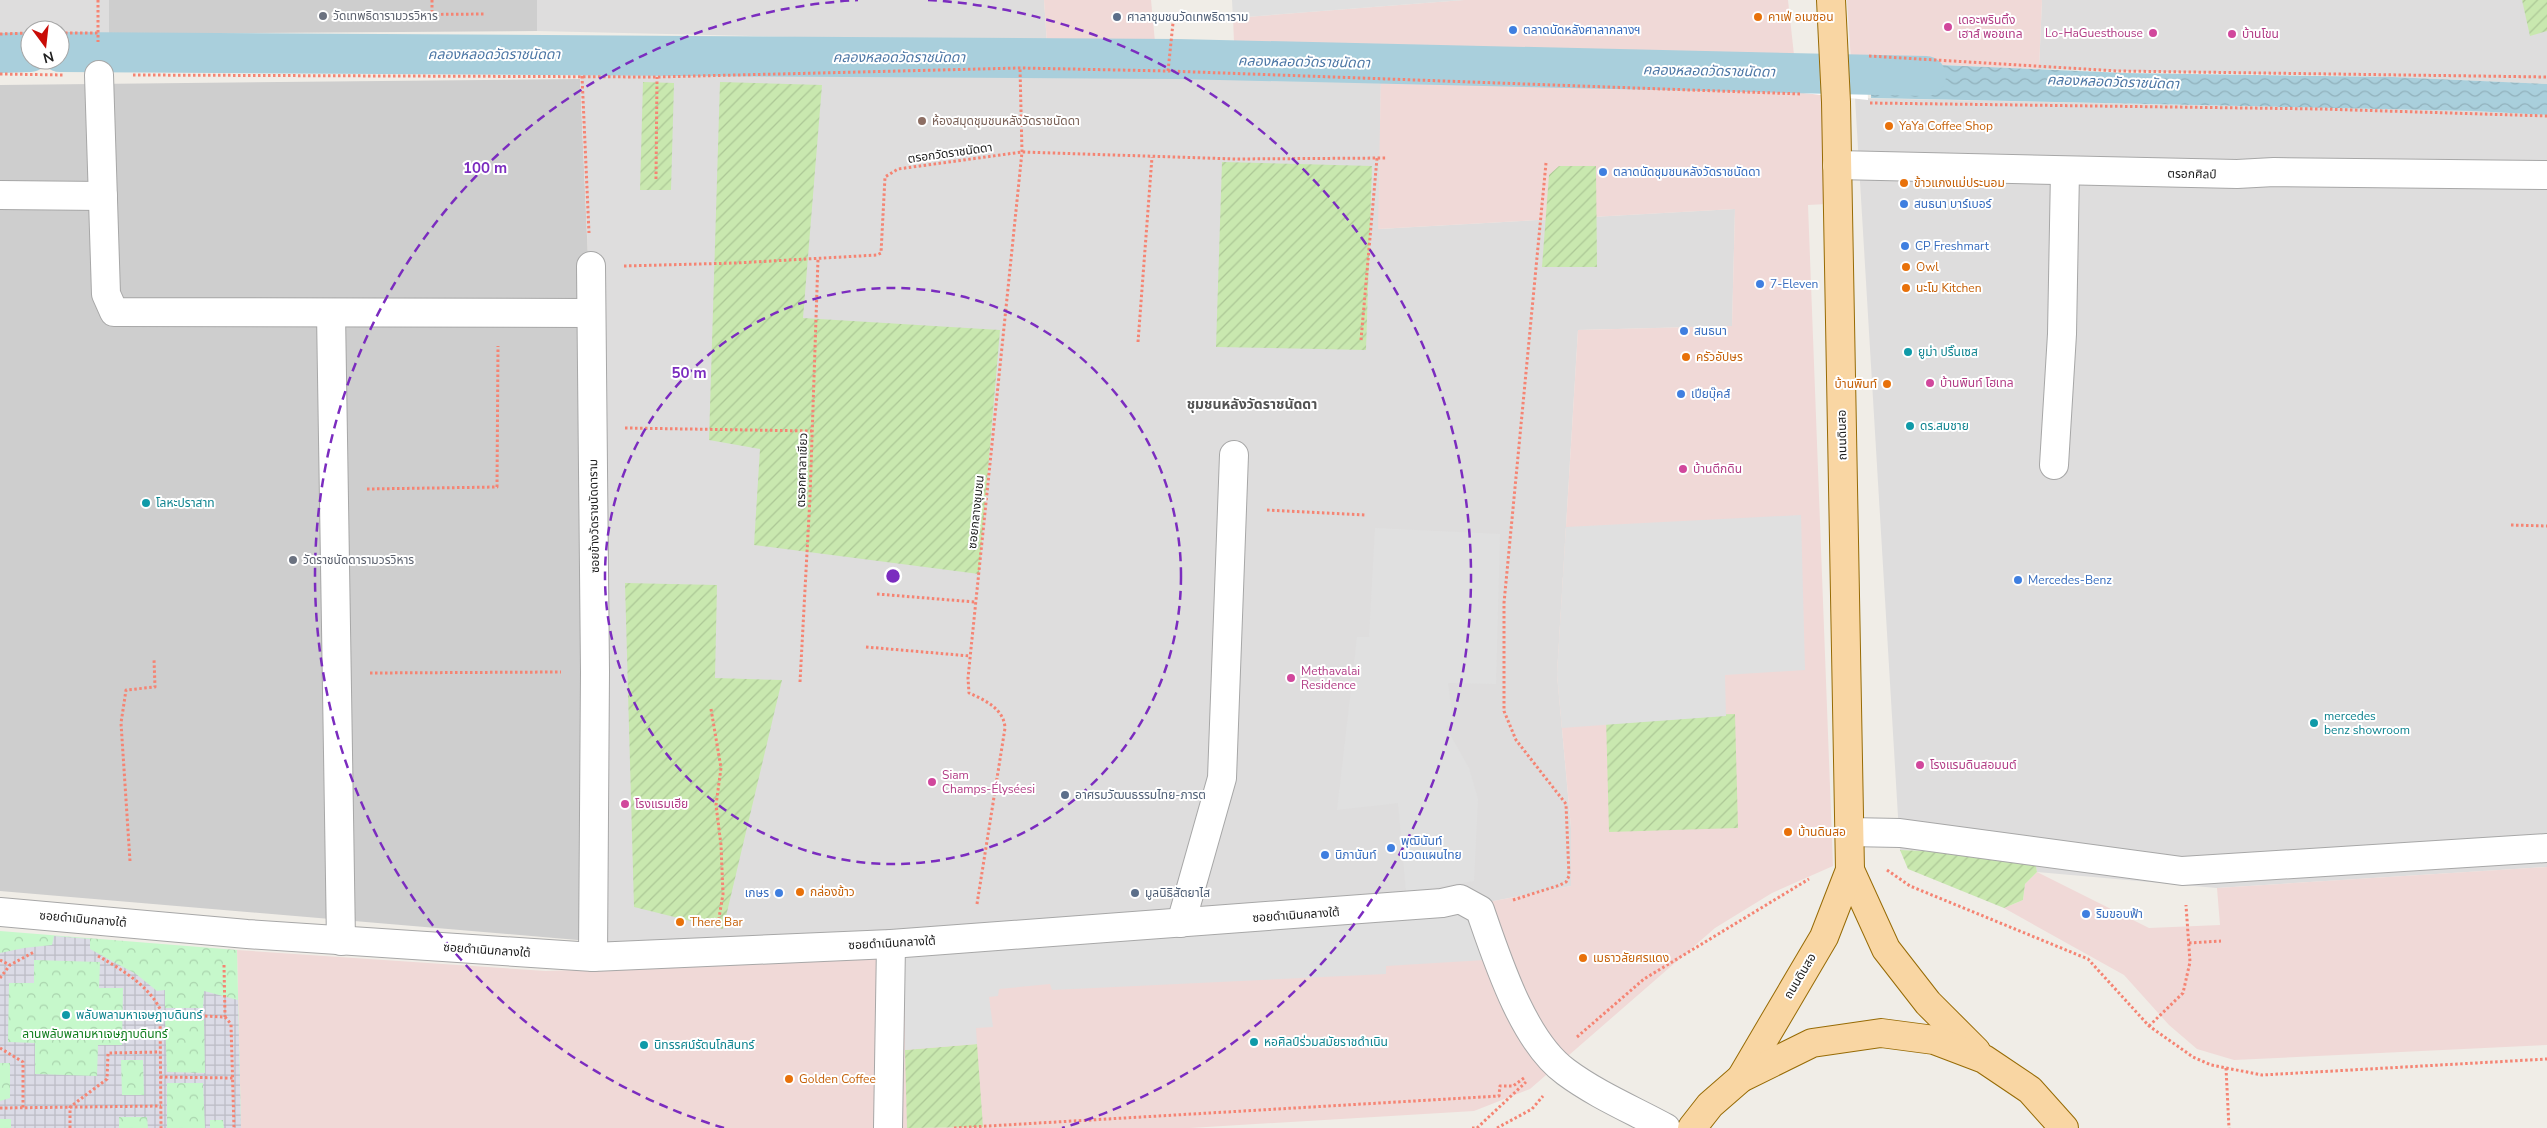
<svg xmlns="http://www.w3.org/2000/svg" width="2547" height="1128" viewBox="0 0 2547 1128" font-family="'Nunito Sans','Noto Sans Thai',sans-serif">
  <defs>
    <pattern id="park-crowns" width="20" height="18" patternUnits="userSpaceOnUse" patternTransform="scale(1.25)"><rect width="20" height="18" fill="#c6f8cb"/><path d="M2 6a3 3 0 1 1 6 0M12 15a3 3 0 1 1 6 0" fill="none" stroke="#aad4ae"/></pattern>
    <pattern id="garden-furrows" width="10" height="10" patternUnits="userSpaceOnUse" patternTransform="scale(1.25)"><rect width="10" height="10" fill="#c9e8af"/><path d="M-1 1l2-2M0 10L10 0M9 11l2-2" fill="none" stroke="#acc796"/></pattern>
    <pattern id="plaza-grid" width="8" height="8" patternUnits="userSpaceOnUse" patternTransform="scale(1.25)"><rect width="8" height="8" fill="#dbdbe6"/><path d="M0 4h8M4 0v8" fill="none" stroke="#bcbcc5"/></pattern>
    <pattern id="water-waves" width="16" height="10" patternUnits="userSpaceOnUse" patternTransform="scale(1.25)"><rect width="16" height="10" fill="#a9cfdc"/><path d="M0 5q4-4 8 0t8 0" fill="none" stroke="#91b1bc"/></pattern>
  </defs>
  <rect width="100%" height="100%" fill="#f0ede7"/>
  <g fill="#dedddd">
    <path d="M0,0H109V34H60V30H30V35H0Z"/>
    <path d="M537,0H1044L1047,43L537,31Z"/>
    <path d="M2042,0H2547V84L2392,77L2039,69Z"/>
    <path d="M1021,64L1162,65L1381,72L1379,229L1735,209L1732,326L1578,330L1557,674L1571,828V886L1463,907L905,956L589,969V281L580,67Z"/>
    <path d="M1855,98L2473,111L2547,115V867L2217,888L2037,872L2033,856L1900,850Z"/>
  </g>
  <g fill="#f0d9d7">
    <path d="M1044,0H1151L1155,42L1047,43Z"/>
    <path d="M1464,0H1788L1794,55L1234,42L1233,18Z"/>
    <path d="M1847,0H2042L2039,69L1851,61Z"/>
    <path d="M1381,72L1826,86L1827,204L1808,205L1833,866L1772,893L1715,928L1530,1089L1474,1111L1190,1128H241L237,950L546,971L855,960L1463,907L1571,886V828L1557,674L1578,330L1732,326L1735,209L1378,229Z"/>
    <path d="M2547,867V1045L2234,1060L2197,1049L2169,1025L2124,975L2004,908L2023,900L2025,884L2037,872L2149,928L2220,925L2217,888Z"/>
  </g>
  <g fill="#cecece">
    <path d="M109,0H537V31L109,34Z"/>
    <path d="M580,79L589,281V941L0,891V85Z"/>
  </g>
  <path fill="url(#park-crowns)" d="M0,931L237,950L241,1128H0Z"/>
  <g fill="url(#garden-furrows)">
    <path d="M2522,0H2547V31L2530,36Z"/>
    <path d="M643,82L674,83L671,190H640Z"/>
    <path d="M720,82L822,85L803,318L1000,330L979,574L754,545L760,449L709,440Z"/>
    <path d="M1222,162L1372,166L1366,350L1216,347Z"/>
    <path d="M1559,166H1596L1597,267H1542L1549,175Z"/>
    <path d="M625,583L717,585L715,678L782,680L723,929L634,907Z"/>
    <path d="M1735,714L1738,828L1609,832L1606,717Z"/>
    <path d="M1900,850L2034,856L2037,872L2025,884L2023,900L2004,908L1908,869Z"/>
    <path d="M977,1044L983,1127L907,1128L905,1050Z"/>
  </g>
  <g fill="#e0e0e0">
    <path d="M1232,0H1464L1233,18Z"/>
    <path d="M1801,515L1805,670L1725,675L1726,716L1562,728L1557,674L1566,527Z"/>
    <path d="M1375,528L1500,534L1496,684L1448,683L1453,722L1446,727L1469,768L1478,799L1474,881L1406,892L1398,803L1337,810L1357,637H1369Z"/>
    <path d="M1463,907L1485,960L1386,966V974L1052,990L1050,984L999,989L998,996L989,997L993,1027L976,1028L977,1044L905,1050V956Z"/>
  </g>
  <path fill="url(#plaza-grid)" fill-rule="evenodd" d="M54,936L90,939V949L136,974L157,991L165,990V1008H203L204,991L238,1000L241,1128H224L223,1120H210V1128H205L203,1083H167V1128H148L147,1117H119V1128H11V1119H0V1101L10,1098V1063H0V953L24,948L52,945ZM34,960L100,962L99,988H123L122,1045H98L97,1076L35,1074V1043L8,1042L9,983H34ZM165,1019L204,1020L205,1073L167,1072ZM143,1060L144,1095H122L121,1060Z"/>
  <path fill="url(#water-waves)" d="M1871,62L2125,73L2392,77L2547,84V115L2473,111L1871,98Z"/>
  <path fill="#fff" d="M1794,55L1866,58L1868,100L1794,92Z"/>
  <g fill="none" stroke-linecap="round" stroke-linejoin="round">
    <g stroke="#a9cfdc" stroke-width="40">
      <path d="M60,52L1177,59L1926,76"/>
      <path d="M0,53L30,52"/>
    </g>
    <defs>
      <g id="minor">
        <path d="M99,75L106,294L114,312L590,313"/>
        <path d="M1837,165L2237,174L2274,172L2547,175"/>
        <path d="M0,195L103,196"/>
        <path d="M591,266L595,672L593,957"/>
        <path d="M331,313L341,941"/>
        <path d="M2054,465L2062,334L2065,171"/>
        <path d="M1849,832L1900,833L2182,871L2547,848"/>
        <path d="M0,912L247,934L593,957L891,944L1442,903L1460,899L1480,910C1497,959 1523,1041 1566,1072C1597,1095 1633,1110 1666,1128"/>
        <path d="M1181,923L1222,778L1234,455"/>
        <path d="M888,1128L891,944"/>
      </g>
      <g id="major">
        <path d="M1850,870L1886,949L1928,1003L1976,1051"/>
        <path d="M1741,1078L1824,937L1850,870L1836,102L1831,0"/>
        <path d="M1692,1128L1710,1105L1741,1078L1812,1043L1881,1033L1934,1040L1984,1059L2030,1090L2064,1128"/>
      </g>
    </defs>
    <use href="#minor" stroke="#a7a7a7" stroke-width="30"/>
    <use href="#major" stroke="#976b05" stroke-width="30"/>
    <g stroke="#f58473" stroke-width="3" stroke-dasharray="2.5 2.5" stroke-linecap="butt">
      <path d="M98,0V42"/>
      <path d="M432,0V14"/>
      <path d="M366,15L486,14"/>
      <path d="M60,33H99"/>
      <path d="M0,34L30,33"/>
      <path d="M1869,56L2118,71L2547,77"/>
      <path d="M1168,71L1173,23"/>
      <path d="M0,74L64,75"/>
      <path d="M133,75L657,77L1020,68L1168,71L1801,94"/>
      <path d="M582,76L589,233"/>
      <path d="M1870,103L2321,109L2547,116"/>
      <path d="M656,179L657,77"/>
      <path d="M624,266L736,263L877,255L881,253L885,177L898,169L1022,152L1236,159L1387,158"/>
      <path d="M1361,340L1377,158"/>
      <path d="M1138,342L1152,157"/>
      <path d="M625,428L812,431"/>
      <path d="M367,489L497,487L498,346"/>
      <path d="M1267,510L1366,515"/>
      <path d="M2511,525L2547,526"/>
      <path d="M877,594L975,602"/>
      <path d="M866,647L970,656"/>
      <path d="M370,673L561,672"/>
      <path d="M800,682L810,497L818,259"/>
      <path d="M711,709L721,768L716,805L721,845L723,894L719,918"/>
      <path d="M130,861L121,723L126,690L155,687L154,659"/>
      <path d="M1887,870L1910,886L2088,959L2149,1026L2193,1057L2211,1065L2262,1075L2547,1059"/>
      <path d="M1513,900L1560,885L1566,882L1569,876L1566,804L1516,740L1504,711V603L1546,163"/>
      <path d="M977,904L1005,728C1004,709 985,700 969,693L968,678L1022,152L1020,68"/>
      <path d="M2189,943L2221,941"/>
      <path d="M98,956C121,969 148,985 160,1009L161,1128"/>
      <path d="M0,960L10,965"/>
      <path d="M224,965L225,1017"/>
      <path d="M0,978L10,965L34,952"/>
      <path d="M160,1014L225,1017L231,1024L234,1128"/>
      <path d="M2149,1026L2183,993L2190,962L2186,905"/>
      <path d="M1577,1037L1644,979L1809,879"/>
      <path d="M0,1048L23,1062V1108"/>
      <path d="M2226,1068L2229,1128"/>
      <path d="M160,1077L233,1078"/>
      <path d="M0,1108L161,1106"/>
      <path d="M70,1128V1107L107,1079L108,1053L160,1052"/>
      <path d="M954,1128L1499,1096L1500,1086H1513L1524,1078"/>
      <path d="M1472,1128H1477L1526,1082"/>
      <path d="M1497,1128L1532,1109L1543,1096"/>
    </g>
    <use href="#minor" stroke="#fff" stroke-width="28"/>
    <use href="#major" stroke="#f9d6a3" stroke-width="28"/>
  </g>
  <g fill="none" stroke="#7b2cbf" stroke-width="2.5" stroke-dasharray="9 6">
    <circle cx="893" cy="576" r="288"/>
    <path d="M724 1128A577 577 0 0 1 858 0M928 0A577 577 0 0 1 1062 1128"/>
  </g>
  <g fill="#6b7280" stroke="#fff" stroke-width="2">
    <circle cx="323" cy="16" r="5"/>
    <circle cx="293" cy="560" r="5"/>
  </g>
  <g fill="#5c6f8a" stroke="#fff" stroke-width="2">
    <circle cx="1117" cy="17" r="5"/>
    <circle cx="1065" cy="795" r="5"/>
    <circle cx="1135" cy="893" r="5"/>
  </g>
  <g fill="#e8710a" stroke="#fff" stroke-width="2">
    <circle cx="1758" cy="17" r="5"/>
    <circle cx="1889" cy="126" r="5"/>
    <circle cx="1904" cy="183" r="5"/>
    <circle cx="1906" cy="267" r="5"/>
    <circle cx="1906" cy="288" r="5"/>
    <circle cx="1686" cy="357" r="5"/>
    <circle cx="1887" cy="384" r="5"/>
    <circle cx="1788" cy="832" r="5"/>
    <circle cx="800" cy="892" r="5"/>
    <circle cx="680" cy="922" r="5"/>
    <circle cx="1583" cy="958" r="5"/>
    <circle cx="789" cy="1079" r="5"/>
  </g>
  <g fill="#d1479c" stroke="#fff" stroke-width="2">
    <circle cx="1948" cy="27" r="5"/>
    <circle cx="2153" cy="33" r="5"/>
    <circle cx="2232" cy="34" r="5"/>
    <circle cx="1930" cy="383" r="5"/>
    <circle cx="1683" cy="469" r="5"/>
    <circle cx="1291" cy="678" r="5"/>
    <circle cx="1920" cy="765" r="5"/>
    <circle cx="932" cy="782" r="5"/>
    <circle cx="625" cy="804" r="5"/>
  </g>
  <g fill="#3f7fe0" stroke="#fff" stroke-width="2">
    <circle cx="1513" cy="30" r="5"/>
    <circle cx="1603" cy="172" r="5"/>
    <circle cx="1904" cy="204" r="5"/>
    <circle cx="1905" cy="246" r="5"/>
    <circle cx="1760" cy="284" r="5"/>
    <circle cx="1684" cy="331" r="5"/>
    <circle cx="1681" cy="394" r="5"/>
    <circle cx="2018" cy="580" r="5"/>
    <circle cx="1391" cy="848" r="5"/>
    <circle cx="1325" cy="855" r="5"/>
    <circle cx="779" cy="893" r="5"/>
    <circle cx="2086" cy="914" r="5"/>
  </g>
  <circle fill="#8d6e63" stroke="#fff" stroke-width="2" cx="922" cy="121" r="5"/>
  <g fill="#0f9aa8" stroke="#fff" stroke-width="2">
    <circle cx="1908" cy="352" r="5"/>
    <circle cx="1910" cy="426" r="5"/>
    <circle cx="146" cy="503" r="5"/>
    <circle cx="2314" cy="723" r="5"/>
    <circle cx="66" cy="1015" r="5"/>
    <circle cx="1254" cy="1042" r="5"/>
    <circle cx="644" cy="1045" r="5"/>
  </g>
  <g text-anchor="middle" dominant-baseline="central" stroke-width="4" stroke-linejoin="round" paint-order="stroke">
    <g font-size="12" fill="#5b616d" stroke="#fff" text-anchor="start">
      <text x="333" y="16">วัดเทพธิดารามวรวิหาร</text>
      <text x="303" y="560">วัดราชนัดดารามวรวิหาร</text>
    </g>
    <g font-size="12" fill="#4e5e75" stroke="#fff" text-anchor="start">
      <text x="1127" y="17">ศาลาชุมชนวัดเทพธิดาราม</text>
      <text x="1075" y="795">อาศรมวัฒนธรรมไทย-ภารต</text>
      <text x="1145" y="893">มูลนิธิสัตยาไส</text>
    </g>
    <g font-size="12" fill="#c56008" stroke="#fff" text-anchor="start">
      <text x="1768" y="17">คาเฟ่ อเมซอน</text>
      <text x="1899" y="126">YaYa Coffee Shop</text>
      <text x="1914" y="183">ข้าวแกงแม่ประนอม</text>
      <text x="1916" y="267">Owl</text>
      <text x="1916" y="288">นะโม Kitchen</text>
      <text x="1696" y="357">ครัวอัปษร</text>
      <text x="1877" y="384" text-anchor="end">บ้านพินท์</text>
      <text x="1798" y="832">บ้านดินสอ</text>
      <text x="810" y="892">กล่องข้าว</text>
      <text x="690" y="922">There Bar</text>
      <text x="1593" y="958">เมธาวลัยศรแดง</text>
      <text x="799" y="1079">Golden Coffee</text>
    </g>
    <g font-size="12" fill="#b23c85" stroke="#fff" text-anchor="start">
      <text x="1958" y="20">เดอะพรินติ้ง<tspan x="1958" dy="14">เฮาส์ พอชเทล</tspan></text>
      <text x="2143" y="33" text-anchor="end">Lo-HaGuesthouse</text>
      <text x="2242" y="34">บ้านโขน</text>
      <text x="1940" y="383">บ้านพินท์ โฮเทล</text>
      <text x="1693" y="469">บ้านตึกดิน</text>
      <text x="1301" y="671">Methavalai<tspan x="1301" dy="14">Residence</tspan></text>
      <text x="1930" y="765">โรงแรมดินสอมนต์</text>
      <text x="942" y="775">Siam<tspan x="942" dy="14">Champs-Élyséesi</tspan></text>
      <text x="635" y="804">โรงแรมเฮีย</text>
    </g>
    <g font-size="12" fill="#366cbe" stroke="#fff" text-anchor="start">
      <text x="1523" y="30">ตลาดนัดหลังศาลากลางฯ</text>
      <text x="1613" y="172">ตลาดนัดชุมชนหลังวัดราชนัดดา</text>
      <text x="1914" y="204">สนธนา บาร์เบอร์</text>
      <text x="1915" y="246">CP Freshmart</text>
      <text x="1770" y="284">7-Eleven</text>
      <text x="1694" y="331">สนธนา</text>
      <text x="1691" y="394">เปียบุ๊คส์</text>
      <text x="2028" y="580">Mercedes-Benz</text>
      <text x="1401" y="841">พุฒินันท์<tspan x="1401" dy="14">นวดแผนไทย</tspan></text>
      <text x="1335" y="855">นิภานันท์</text>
      <text x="769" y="893" text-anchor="end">เกษร</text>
      <text x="2096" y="914">ริมขอบฟ้า</text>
    </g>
    <g font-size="12" fill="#785e54" stroke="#fff" text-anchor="start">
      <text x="932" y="121">ห้องสมุดชุมชนหลังวัดราชนัดดา</text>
    </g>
    <g font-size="12" fill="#202020" stroke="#fff">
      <text transform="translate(950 153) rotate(-8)">ตรอกวัดราชนัดดา</text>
      <text transform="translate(2192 174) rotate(1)">ตรอกศิลป์</text>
      <text transform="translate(1842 435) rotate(-91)">ถนนดินสอ</text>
      <text transform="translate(802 470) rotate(-88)">ตรอกศาลาเขียว</text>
      <text transform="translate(976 512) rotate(-84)">ซอยกลางชุมชน</text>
      <text transform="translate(594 516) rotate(-91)">ซอยข้างวัดราชนัดดาราม</text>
      <text transform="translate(1296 915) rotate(-4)">ซอยดำเนินกลางใต้</text>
      <text transform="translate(83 919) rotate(5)">ซอยดำเนินกลางใต้</text>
      <text transform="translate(892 943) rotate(-3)">ซอยดำเนินกลางใต้</text>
      <text transform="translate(487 950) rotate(4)">ซอยดำเนินกลางใต้</text>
      <text transform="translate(1800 976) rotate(-59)">ถนนดินสอ</text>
    </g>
    <g font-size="12" fill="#0d838f" stroke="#fff" text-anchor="start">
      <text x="1918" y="352">ยูม่า ปริ๊นเซส</text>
      <text x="1920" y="426">ดร.สมชาย</text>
      <text x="156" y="503">โลหะปราสาท</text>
      <text x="2324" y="716">mercedes<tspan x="2324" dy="14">benz showroom</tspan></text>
      <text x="76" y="1015">พลับพลามหาเจษฎาบดินทร์</text>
      <text x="1264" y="1042">หอศิลป์ร่วมสมัยราชดำเนิน</text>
      <text x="654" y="1045">นิทรรศน์รัตนโกสินทร์</text>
    </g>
    <g font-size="12" fill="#0f7d1c" stroke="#fff">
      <text x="95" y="1034">ลานพลับพลามหาเจษฎาบดินทร์</text>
    </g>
    <g font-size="14" font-style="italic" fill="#4c76a5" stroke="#fff">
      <text x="494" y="54">คลองหลอดวัดราชนัดดา</text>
      <text x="899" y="57">คลองหลอดวัดราชนัดดา</text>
      <text transform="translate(1304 62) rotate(1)">คลองหลอดวัดราชนัดดา</text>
      <text transform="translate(1709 71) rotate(1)">คลองหลอดวัดราชนัดดา</text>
      <text transform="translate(2113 82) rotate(2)">คลองหลอดวัดราชนัดดา</text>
    </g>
    <g font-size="14" font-weight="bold" fill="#535353" stroke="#fff">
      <text x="1252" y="404">ชุมชนหลังวัดราชนัดดา</text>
    </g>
  </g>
  <circle cx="893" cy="576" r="8" fill="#7b2cbf" stroke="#fff" stroke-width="2.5"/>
  <g font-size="15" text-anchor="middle" font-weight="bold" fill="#7b2cbf" stroke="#fff" stroke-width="4" stroke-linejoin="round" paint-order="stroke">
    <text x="485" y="173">100 m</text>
    <text x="689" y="378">50 m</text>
  </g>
  <g transform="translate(45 45) rotate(165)"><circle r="24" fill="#ffffff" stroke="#a6a6a6"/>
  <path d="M0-4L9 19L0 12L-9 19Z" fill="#c90c07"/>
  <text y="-8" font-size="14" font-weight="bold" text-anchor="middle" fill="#202020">N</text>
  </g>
</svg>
